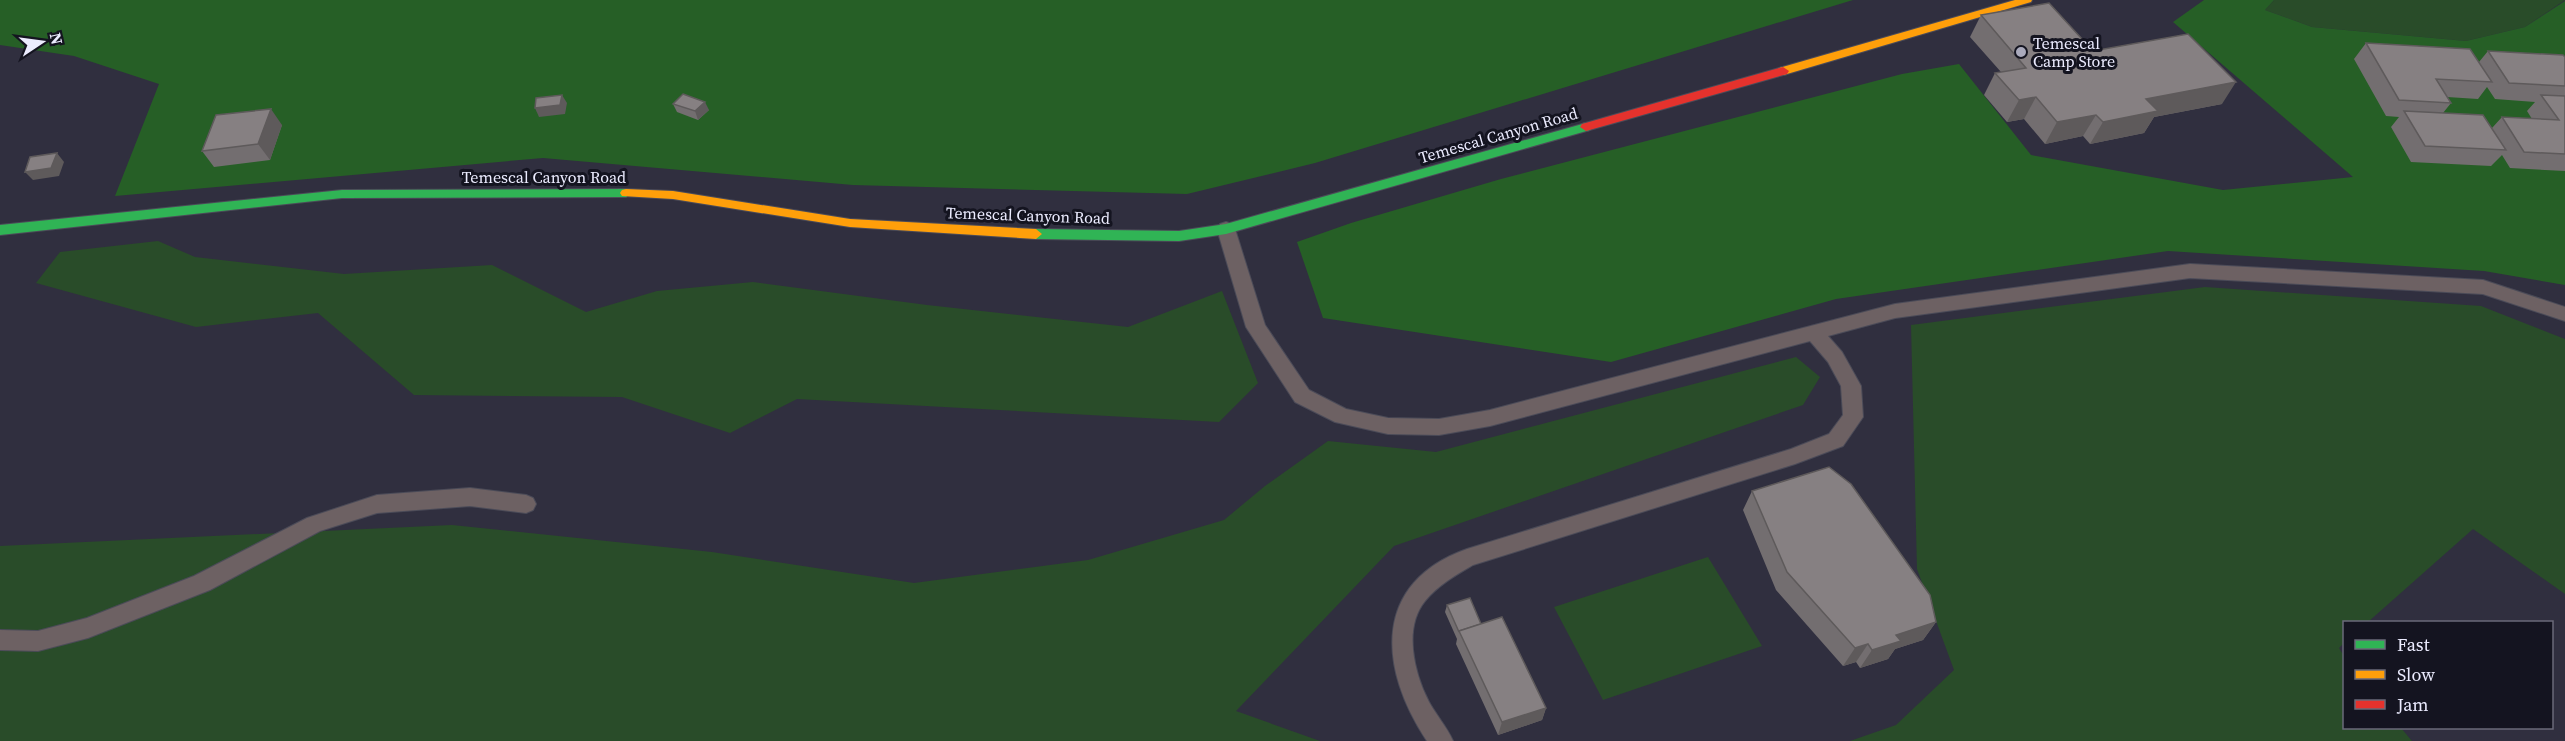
<svg xmlns="http://www.w3.org/2000/svg" width="2565" height="741" viewBox="0 0 2565 741" font-family="'Source Serif 4',serif">
  <rect width="100%" height="100%" fill="#302f3f"/>
  <g fill="#294c29">
    <path d="M2274,0H2565L2525,27L2466,41L2312,27L2265,10Z"/>
    <path d="M158,241L195,257L344,274L492,265L586,312L657,291L753,282L927,305L1128,327L1222,291L1258,383L1219,422L797,399L730,433L622,397L414,395L318,313L196,327L36,283L60,252Z"/>
    <path d="M2205,287L2481,306L2565,339V594L2473,529L2368,622H2344V643L2339,648L2344,656V728H2401L2412,741H1850L1896,725L1954,670L1917,569L1911,325Z"/>
    <path d="M1796,357L1820,377L1803,405L1394,546L1236,711L1320,741H0V546L452,525L712,552L914,583L1088,560L1224,520L1265,486L1328,441L1436,452Z"/>
    <path d="M1708,557L1762,646L1603,700L1554,607Z"/>
  </g>
  <g fill="#265f26">
    <path d="M0,0H1853L1315,163L1187,194L853,185L543,158L115,196L159,84L74,56L0,45Z"/>
    <path d="M2204,0H2274L2265,10L2312,27L2466,41L2525,27L2565,1V285L2484,271L2168,251L1836,299L1611,362L1323,318L1297,242L1351,223L1501,179L1902,74L1959,64L2031,155L2223,190L2353,177L2173,22Z"/>
  </g>
  <g fill="none" stroke-linecap="round" stroke-linejoin="round">
    <defs>
      <g id="lane">
        <path d="M1226,222L1232,224L1235,229L1265,325L1309,390L1346,409L1388,418L1439,419L1490,410L1895,304L2190,264L2483,280L2565,307V321L2483,294L2190,278L1895,318L1828,336L1842,352L1861,386L1863,417L1843,446L1795,464L1473,565C1456,575 1438,585 1425,601C1403,628 1414,673 1429,702C1436,715 1447,727 1453,741H1427C1379,669 1371,583 1467,549L1791,449L1829,434L1843,415L1841,386L1828,362L1810,341L1490,426L1439,435L1388,434L1335,422L1295,402L1246,327L1217,229L1220,224Z"/>
        <path d="M470,488L526,495L533,498L536,504L533,510L526,513L470,506L377,513L320,531L210,590L88,638L38,651L0,650V630L38,631L87,618L194,576L307,518L377,495Z"/>
      </g>
      <g id="fast">
        <path d="M1586,123L1590,124L1592,127L1590,130L1226,234L1179,241L1036,239L1030,234L1036,229L1179,231L1226,224Z"/>
        <path d="M626,189L632,193L626,197L342,198L0,235V225L342,190Z"/>
      </g>
      <g id="slow">
        <path d="M2015,0H2032L2031,2L1787,74L1783,75L1777,71L1779,68Z"/>
        <path d="M626,189L673,191L850,219L1036,229L1042,234L1036,239L850,227L673,199L622,196L620,193L622,190Z"/>
      </g>
      <path id="jam" d="M1783,67L1789,71L1787,74L1586,131L1580,127L1582,124Z"/>
    </defs>
    <use href="#lane" stroke="#4b4b58" stroke-width="2"/>
    <use href="#fast" stroke="#4b4b58" stroke-width="2"/>
    <use href="#slow" stroke="#4b4b58" stroke-width="2"/>
    <use href="#jam" stroke="#4b4b58" stroke-width="2"/>
    <use href="#lane" fill="#6d6163" fill-rule="evenodd"/>
    <use href="#fast" fill="#30b455" fill-rule="evenodd"/>
    <use href="#slow" fill="#ff9f0a" fill-rule="evenodd"/>
    <use href="#jam" fill="#e5322d" fill-rule="evenodd"/>
  </g>
  <g fill="#736e70" fill-rule="evenodd">
    <path d="M1981,15L2222,104L2154,117L2144,133L2090,144L2083,136L2045,144L2024,119L2007,122L1984,95L1995,73L2001,72L1970,37Z"/>
    <path d="M2366,43L2479,62L2488,51L2565,57V171L2510,168L2502,155L2491,166L2411,162L2391,127L2399,117L2386,116L2354,59ZM2487,87L2495,99L2535,102L2527,111L2532,119L2502,117L2492,128L2443,113L2451,103L2447,97L2478,99Z"/>
    <path d="M673,104L709,110L698,120L677,112Z"/>
    <path d="M282,125L270,160L214,167L202,151Z"/>
    <path d="M1752,491L1936,622L1923,640L1895,649L1888,659L1860,668L1856,662L1843,666L1776,590L1743,510Z"/>
    <path d="M1447,605L1481,624L1546,708L1542,720L1498,735L1456,644L1457,639L1445,612Z"/>
  </g>
  <g fill="#5e5a5b">
    <path d="M2236,82L2222,104L2154,117L2144,133L2090,144L2103,122L2146,99Z"/>
    <path d="M562,95L567,103L565,114L539,117L535,108Z"/>
    <path d="M2036,97L2024,119L2007,122L2019,100Z"/>
    <path d="M705,102L709,110L698,120L695,111Z"/>
    <path d="M271,109L282,125L270,160L258,144Z"/>
    <path d="M2096,115L2083,136L2045,144L2057,122Z"/>
    <path d="M57,153L64,162L59,176L33,180L25,172Z"/>
    <path d="M1936,622L1923,640L1895,649L1888,659L1860,668L1872,650L1896,635Z"/>
    <path d="M1868,644L1856,662L1843,666L1855,648Z"/>
    <path d="M1546,708L1542,720L1498,735L1502,722Z"/>
  </g>
  <g fill="#868082" stroke="#5e5a5b" stroke-width="1.5">
    <path d="M2049,3L2093,51L2188,34L2236,82L2146,99L2158,111L2103,122L2096,115L2057,122L2036,97L2019,100L1995,73L2026,68L1981,15Z"/>
    <path d="M2366,43L2470,49L2492,82L2436,79L2451,103L2399,100Z"/>
    <path d="M2488,51L2563,55L2565,57V86L2509,83Z"/>
    <path d="M683,94L705,102L695,111L673,104Z"/>
    <path d="M562,95L560,105L535,108L536,98Z"/>
    <path d="M2541,95L2565,96V154L2524,152L2502,117L2559,120Z"/>
    <path d="M271,109L258,144L202,151L216,115Z"/>
    <path d="M2404,111L2483,115L2506,150L2425,146Z"/>
    <path d="M57,153L51,168L25,172L30,157Z"/>
    <path d="M1829,467L1851,484L1930,595L1936,622L1896,635L1901,641L1872,650L1868,644L1855,648L1787,572L1752,491Z"/>
    <path d="M1470,598L1481,624L1459,631V632L1447,605Z"/>
    <path d="M1502,617L1546,708L1502,722L1459,631Z"/>
  </g>
  <circle fill="#aaaabc" stroke="#141420" stroke-width="2" cx="2021" cy="52" r="6"/>
  <g text-anchor="middle" dominant-baseline="central" stroke-width="6" stroke-linejoin="round" paint-order="stroke">
    <g font-size="16" fill="#ececff" stroke="#141420" text-anchor="start">
      <text x="2033" y="43">Temescal<tspan x="2033" dy="18">Camp Store</tspan></text>
    </g>
    <g font-size="16" fill="#ececff" stroke="#141420">
      <text transform="translate(1498 135) rotate(-16)">Temescal Canyon Road</text>
      <text x="544" y="177">Temescal Canyon Road</text>
      <text transform="translate(1028 215) rotate(2)">Temescal Canyon Road</text>
    </g>
  </g>
  <rect x="2343" y="621" width="210" height="108" fill="#141420" stroke="#6a6a79" stroke-width="1.5"/>
  <rect x="2355" y="640" width="30" height="9" fill="#30b455" stroke="#6a6a79" stroke-width="1.5"/>
  <text x="2397" y="651" font-size="18" fill="#ececff">Fast</text>
  <rect x="2355" y="670" width="30" height="9" fill="#ff9f0a" stroke="#6a6a79" stroke-width="1.5"/>
  <text x="2397" y="681" font-size="18" fill="#ececff">Slow</text>
  <rect x="2355" y="700" width="30" height="9" fill="#e5322d" stroke="#6a6a79" stroke-width="1.5"/>
  <text x="2397" y="711" font-size="18" fill="#ececff">Jam</text>
  <g transform="translate(42 42) rotate(77)" stroke="#141420" stroke-width="4.5" paint-order="stroke">
  <path d="M0-4.5L10 22L0 15L-10 22Z" fill="#ececff"/>
  <text y="-9" font-size="16" font-weight="bold" text-anchor="middle" fill="#ececff">N</text>
  </g>
</svg>
